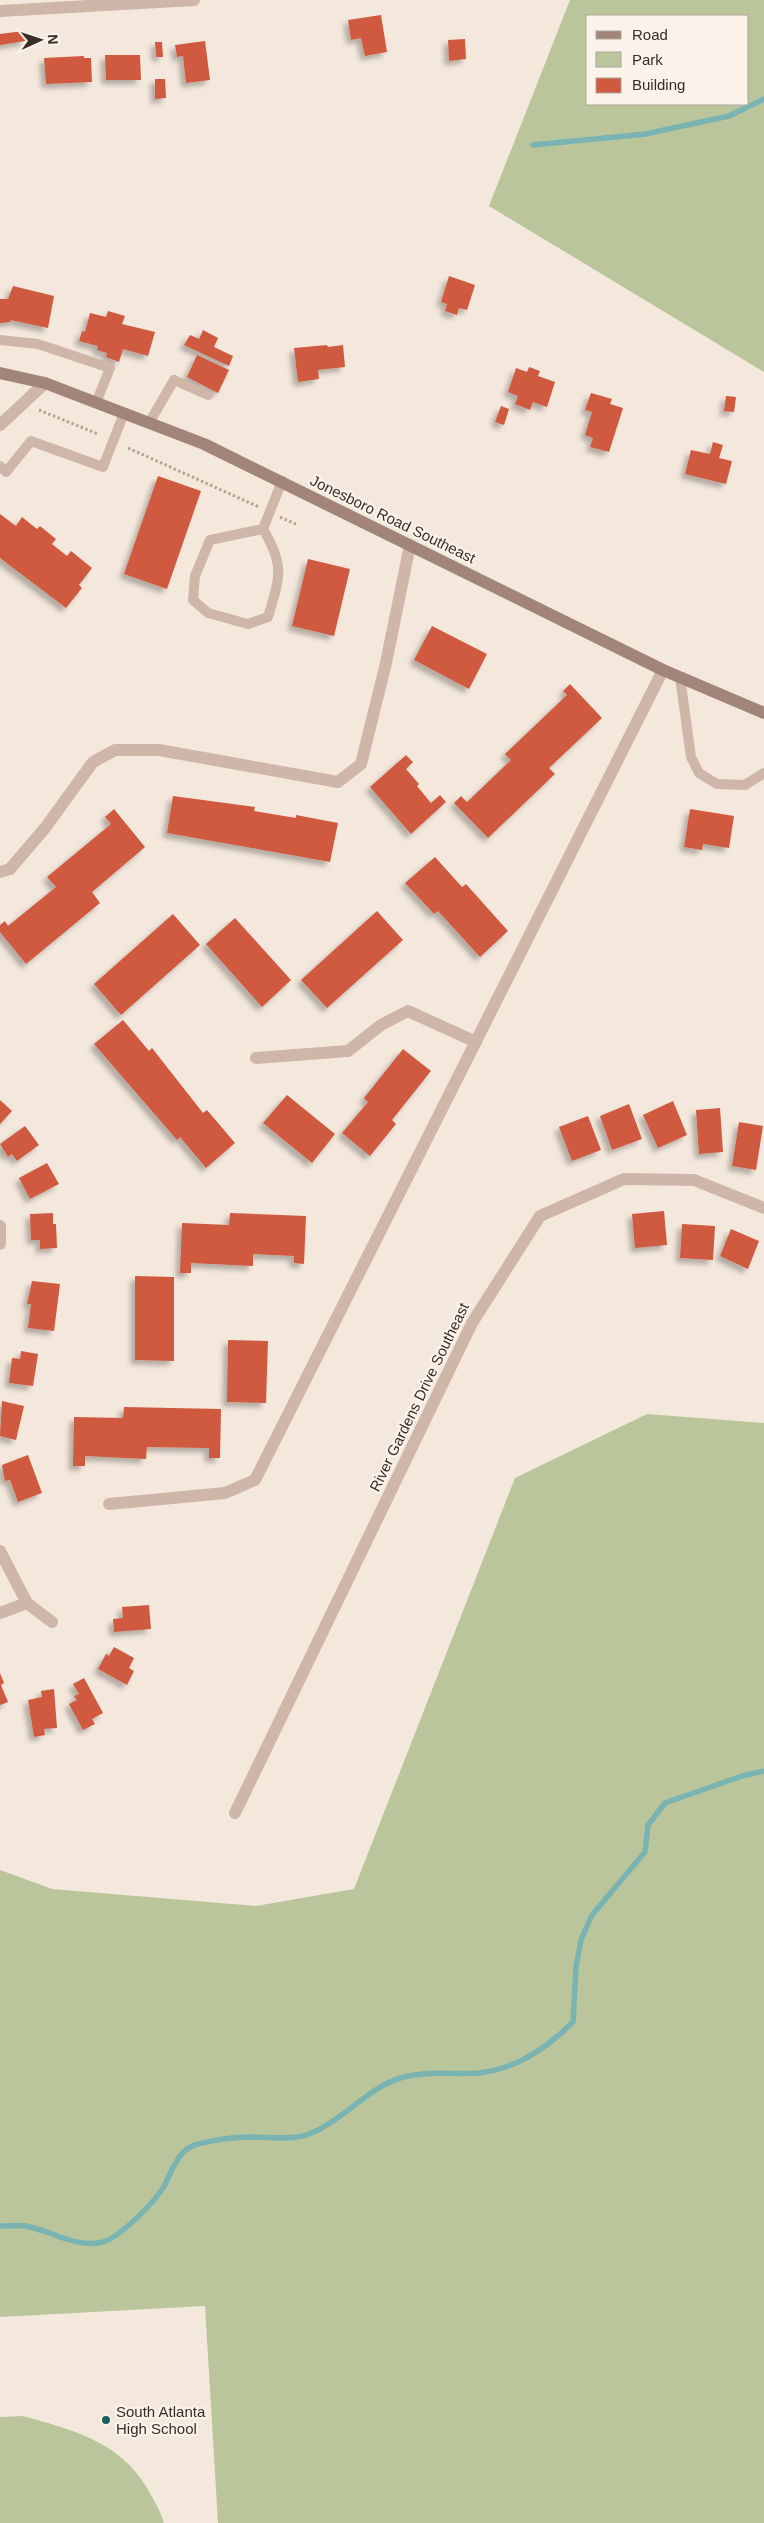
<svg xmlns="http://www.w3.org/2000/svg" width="764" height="2523" viewBox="0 0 764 2523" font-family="Arial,sans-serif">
  <defs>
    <filter id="shadow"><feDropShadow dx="-4.5" dy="4.5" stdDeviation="2.5" flood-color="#0004"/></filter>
  </defs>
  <rect width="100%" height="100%" fill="#f4e8dd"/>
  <g fill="#bac59b" fill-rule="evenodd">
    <path d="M570,0H764V372L489,206ZM588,16H748V104H588Z"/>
    <path d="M647,1414L764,1423V2523H218L205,2306L0,2317V1870L52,1889L256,1906L354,1889L515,1478Z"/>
    <path d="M23,2416C73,2430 119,2441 147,2488C154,2500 160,2510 164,2523H0V2417Z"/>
  </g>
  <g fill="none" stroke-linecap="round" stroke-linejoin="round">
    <g stroke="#79b4b2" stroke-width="5.5">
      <path d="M533,145L646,134L673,128L729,116L764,99"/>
      <path d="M0,2226C9,2226 18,2225 26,2226C52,2231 77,2249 103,2242C120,2237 155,2202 164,2186C172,2172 178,2148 198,2144C214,2140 234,2137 250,2137C268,2137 285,2140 303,2136C338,2126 367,2088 400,2078C427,2070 452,2075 479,2073C517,2069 547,2048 573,2022L576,1967L581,1940L592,1915L645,1852L648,1825L665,1803L742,1776L764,1771"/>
    </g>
  </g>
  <g fill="#cf5a40" filter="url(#shadow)">
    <path d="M381,15L387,52L365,56L361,38L351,40L348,20Z"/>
    <path d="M24,31L25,41L0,45V34Z"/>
    <path d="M465,39L466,59L449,61L448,40Z"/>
    <path d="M205,41L210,80L186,83L183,56L177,57L175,45Z"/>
    <path d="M155,42H162L163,57H156Z"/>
    <path d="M105,55H140L141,80H106Z"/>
    <path d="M84,56V58H91L92,82L46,84L44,58Z"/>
    <path d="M155,79H165L166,98L155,99Z"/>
    <path d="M449,276L475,285L467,310L459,308L457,315L445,311L447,304L441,302Z"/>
    <path d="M13,286L54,296L48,328L10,320L11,322L0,323V299H8Z"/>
    <path d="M108,311L125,316L122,324L155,332L148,356L123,349L119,362L106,357L107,353L97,350L98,346L79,341L82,331L85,332L90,313L106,317Z"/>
    <path d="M203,330L218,338L214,347L233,356L229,366L184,345L190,335L199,339Z"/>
    <path d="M327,345L328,347L343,345L345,367L318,370L319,379L298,382L294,348Z"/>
    <path d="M197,355L229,370L218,393L187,377Z"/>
    <path d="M529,367L540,371L538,376L555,382L547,407L533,402L530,410L515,404L518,396L508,392L516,368L527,372Z"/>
    <path d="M591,393L612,399L610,404L623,408L609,452L590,447L593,438L585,435L592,412L585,410Z"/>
    <path d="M726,396L736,397L734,412L724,411Z"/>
    <path d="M501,406L509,409L504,425L495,422Z"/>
    <path d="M713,442L723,445L719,458L732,461L726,484L685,474L691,450L710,454Z"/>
    <path d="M158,476L201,491L167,589L124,574Z"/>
    <path d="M0,514L16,526L22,517L37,529L40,526L56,539L52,544L67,556L71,551L92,568L79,585L82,588L66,608L0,558Z"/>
    <path d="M308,559L350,569L334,636L292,626Z"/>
    <path d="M432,626L487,654L469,689L414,660Z"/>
    <path d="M570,684L602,718L549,768L555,774L488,838L454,803L461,796L467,802L511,760L505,754L567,695L563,691Z"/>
    <path d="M406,755L413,762L406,769L419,784L417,786L431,803L440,795L446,802L411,834L370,787Z"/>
    <path d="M173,796L255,807L254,811L296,818V815L338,823L330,862L167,833Z"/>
    <path d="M114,809L145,847L92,892L100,903L26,964L0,932V925L5,921L8,926L56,887L47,877L111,824L105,817Z"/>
    <path d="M690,809L734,816L729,848L703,844L702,850L684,847Z"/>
    <path d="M435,857L462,887L466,884L508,931L480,957L438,911L434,914L405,883Z"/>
    <path d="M377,911L403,940L327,1008L301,980Z"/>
    <path d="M173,914L200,945L121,1015L94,984Z"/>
    <path d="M235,918L291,980L262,1007L206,944Z"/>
    <path d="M123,1020L149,1051L152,1048L203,1113L207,1110L235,1143L206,1168L180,1137L177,1140L94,1044Z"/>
    <path d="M403,1049L431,1071L392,1120L396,1124L370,1156L342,1133L368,1102L364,1098Z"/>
    <path d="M287,1095L335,1134L312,1163L263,1123Z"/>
    <path d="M0,1100L12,1111L0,1124Z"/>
    <path d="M673,1101L687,1135L658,1148L643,1115Z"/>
    <path d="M629,1104L642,1139L612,1150L600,1116Z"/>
    <path d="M720,1108L723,1152L699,1154L696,1110Z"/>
    <path d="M588,1116L601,1150L572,1161L559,1127Z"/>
    <path d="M739,1122L763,1126L756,1170L732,1166Z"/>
    <path d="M25,1126L39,1145L17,1161L12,1154L8,1157L0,1144Z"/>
    <path d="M47,1163L59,1184L30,1199L19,1178Z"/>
    <path d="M664,1211L667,1245L635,1248L632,1214Z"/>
    <path d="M53,1213V1224H56L57,1248L40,1249V1240H31L30,1214Z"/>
    <path d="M230,1213L306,1216L304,1264L294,1263V1256L253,1254V1266L191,1263V1273H180L182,1223L229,1225Z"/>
    <path d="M682,1224L715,1226L713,1260L680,1258Z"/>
    <path d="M731,1229L759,1241L748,1269L720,1256Z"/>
    <path d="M135,1276L174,1277V1361L135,1360Z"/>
    <path d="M32,1281L60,1284L54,1331L28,1328L31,1304H27Z"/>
    <path d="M228,1340L268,1341L266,1403L227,1402Z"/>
    <path d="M21,1351L38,1354L33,1386L9,1383L12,1358L20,1359Z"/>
    <path d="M2,1401L24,1406L16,1440L0,1436Z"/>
    <path d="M124,1407L221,1409L220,1458H209V1448L147,1447L146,1459L85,1456V1466H73L74,1417L123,1418Z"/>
    <path d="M28,1455L42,1493L18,1502L10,1480L5,1481L2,1465Z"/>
    <path d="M149,1605L151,1629L114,1632L113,1619L123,1618L122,1607Z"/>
    <path d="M114,1647L134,1658L129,1668L134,1671L127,1685L98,1669L106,1654L109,1656Z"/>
    <path d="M0,1673L4,1683L1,1685L8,1702L0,1705Z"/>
    <path d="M84,1678L103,1713L92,1719L95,1724L83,1730L69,1704L77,1700L74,1696L79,1694L73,1684Z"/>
    <path d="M54,1689L57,1728L44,1729L45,1735L34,1737L28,1700L42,1697L41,1691Z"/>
  </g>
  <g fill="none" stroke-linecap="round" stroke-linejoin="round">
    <g stroke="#baa092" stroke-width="3" stroke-dasharray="2.5 2.5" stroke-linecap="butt">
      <path d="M39,410L98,434"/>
      <path d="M128,448L259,507"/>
      <path d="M280,517L296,524"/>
    </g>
    <g stroke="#ceb7a8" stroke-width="10">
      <path d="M0,340L38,344L110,368L96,403"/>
      <path d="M149,423L174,380L208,395"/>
      <path d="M0,466L6,472L31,441L103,467L124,413"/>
      <path d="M263,529L210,540L195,576L193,600L208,613L248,624L268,617C280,577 285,566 263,529L282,481"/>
      <path d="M680,677L691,757L699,773L717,784L745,785L764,773"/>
    </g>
    <g stroke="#ceb7a8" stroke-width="12">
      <path d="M0,11L194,0"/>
      <path d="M0,872L10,869L45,828L93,762L115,750H159L338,782L361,764L386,663L410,545"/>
      <path d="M256,1058L348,1051L381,1025L408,1011L476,1042"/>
      <path d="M0,1226V1244"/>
      <path d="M109,1504L225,1493L255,1480L663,670"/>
      <path d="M0,1551L27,1603L52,1622"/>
      <path d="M0,1613L27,1603"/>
      <path d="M235,1813L472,1323L540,1216L624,1179L694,1180L764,1208"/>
    </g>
    <path stroke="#ceb7a8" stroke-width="12" d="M0,425L45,383"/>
    <path stroke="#a28579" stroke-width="12" d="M0,373L45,383L204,444L663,670L764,713"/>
  </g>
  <circle fill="#1a5f5f" stroke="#fbf2ea" stroke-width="2" cx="106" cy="2420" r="5"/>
  <g text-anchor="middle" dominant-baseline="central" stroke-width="4.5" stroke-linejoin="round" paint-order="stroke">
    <g font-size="15" fill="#3a2d28" stroke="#fbf2ea">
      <text transform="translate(393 519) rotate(26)">Jonesboro Road Southeast</text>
      <text transform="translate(419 1397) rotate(-64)">River Gardens Drive Southeast</text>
    </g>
    <g font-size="15" fill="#3a2d28" stroke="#fbf2ea" text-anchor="start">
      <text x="116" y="2411">South Atlanta<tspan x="116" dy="17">High School</tspan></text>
    </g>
  </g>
  <rect x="586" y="15" width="162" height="90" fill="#fbf2ea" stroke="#aea39c"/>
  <rect x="596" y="31" width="25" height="8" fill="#a28579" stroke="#aea39c"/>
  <text x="632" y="40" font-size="15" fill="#3a2d28">Road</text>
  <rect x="596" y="52" width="25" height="15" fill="#bac59b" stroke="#aea39c"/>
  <text x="632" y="65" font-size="15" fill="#3a2d28">Park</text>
  <rect x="596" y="78" width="25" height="15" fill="#cf5a40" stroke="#aea39c"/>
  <text x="632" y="90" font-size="15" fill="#3a2d28">Building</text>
  <g transform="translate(40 40) rotate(87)" stroke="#fbf2ea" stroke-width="4" paint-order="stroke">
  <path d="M0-4L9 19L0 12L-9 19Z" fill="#3a2d28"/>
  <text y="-8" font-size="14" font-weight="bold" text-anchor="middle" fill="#3a2d28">N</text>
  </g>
</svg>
